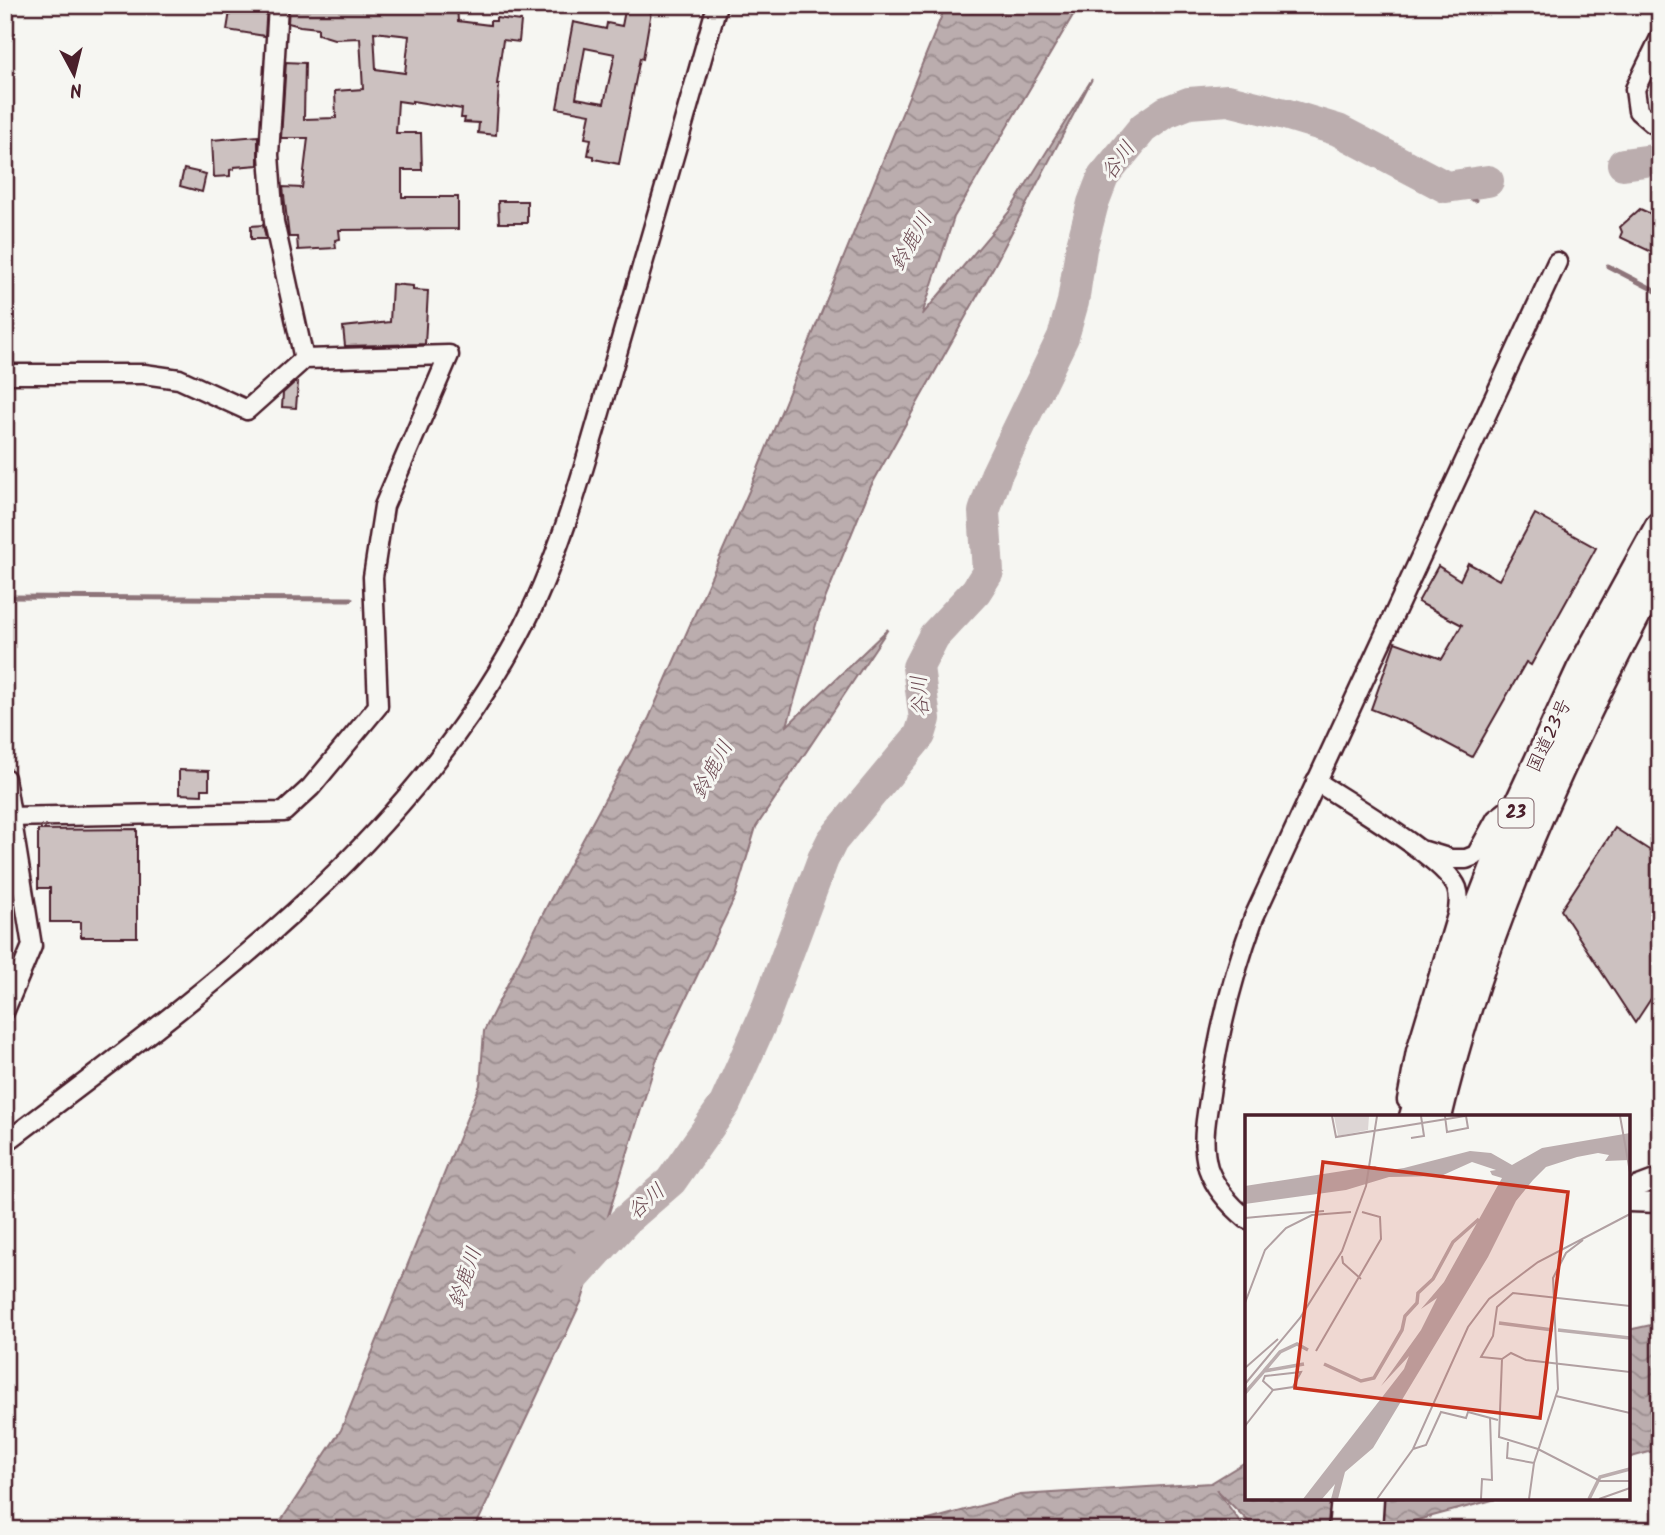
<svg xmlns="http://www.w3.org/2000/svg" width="1665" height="1535" viewBox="0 0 1665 1535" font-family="Kalam,'Klee One',sans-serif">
  <defs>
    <pattern id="water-waves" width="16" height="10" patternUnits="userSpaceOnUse" patternTransform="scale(1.75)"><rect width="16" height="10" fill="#bbadae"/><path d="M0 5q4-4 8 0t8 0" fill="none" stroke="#9a8c8e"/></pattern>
  </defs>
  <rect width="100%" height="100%" fill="#f6f6f2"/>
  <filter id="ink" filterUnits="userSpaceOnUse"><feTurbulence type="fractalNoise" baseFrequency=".0143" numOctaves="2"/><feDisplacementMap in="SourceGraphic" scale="14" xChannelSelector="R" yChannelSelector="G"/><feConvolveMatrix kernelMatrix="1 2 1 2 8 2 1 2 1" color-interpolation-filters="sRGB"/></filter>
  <g filter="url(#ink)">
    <g fill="url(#water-waves)" stroke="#8e747a" stroke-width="2">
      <path d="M946,5H1079L954,217L922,315L1009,212L1092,79L994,266L871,486L819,614L787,726L888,629L756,827L735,897L656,1061L582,1300L474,1530H275L341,1430L480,1085L484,1031L548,904L649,718L749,491Z"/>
      <path d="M1660,1323V1449L1628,1458V1330Z"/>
      <path d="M1247,1461V1498H1500L1380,1530H1257L1216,1489L1246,1530H892L1020,1495L1211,1483Z"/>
    </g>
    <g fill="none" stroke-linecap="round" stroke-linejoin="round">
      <g stroke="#8e747a" stroke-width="5">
        <path d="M1446,187L1475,200"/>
        <path d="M1608,266L1660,293"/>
        <path d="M5,597L351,599"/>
      </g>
      <g stroke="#bbadae" stroke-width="32">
        <path d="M1623,164L1660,159"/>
        <path d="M569,1283L625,1221L671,1181L725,1104L765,1014L823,859L832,841L920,735L925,719L918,667L934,636L976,591L988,572L984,512L996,475L1063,337L1073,302L1081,249L1093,203L1103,177L1143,128L1166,112L1189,103L1228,100L1285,114L1338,130L1446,187L1488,181"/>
      </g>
    </g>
    <g fill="#ccc1c0" stroke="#4a1f2b" stroke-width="2" fill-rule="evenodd">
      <path d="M231,5H267L265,36L227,30Z"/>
      <path d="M289,5H372L393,8V5H414L443,9V5H457L458,21L490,25V21H496V18L521,21L519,42L503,40L497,84H499L496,135L478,133L479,123L464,122L465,118H461L462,109L412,101V103L398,101L396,133H421L422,170H402V197H458V229L339,230L340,239L335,240L336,248L298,250L297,237H289L283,187L302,188L308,138H281L286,62L305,63L304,119L336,118L335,91L363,89L360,38L334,39L318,34V28L300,26L288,23ZM374,32L409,36L405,73L376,69Z"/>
      <path d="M626,5H652L643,59L640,58L619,164L594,159V156L588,155L591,139L585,138L590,114L557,108L573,22L606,29L607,23L622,26ZM585,48L615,54L604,103L576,98Z"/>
      <path d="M258,136V165L234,167V169L230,170V176L214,177L212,140Z"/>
      <path d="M184,169L206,174L202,192L180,186Z"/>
      <path d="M498,201H527V223H499Z"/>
      <path d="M1640,209L1660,218V256L1620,237L1622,232L1620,227Z"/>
      <path d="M263,225L266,239H251V226Z"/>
      <path d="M392,284L413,286V290L428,291L425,344L345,346L343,327L390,322Z"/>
      <path d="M295,382L298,383L296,408L282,407L283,393Z"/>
      <path d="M1535,514L1596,548L1531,665L1526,662L1472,757L1414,726L1371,709L1395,642L1442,659L1462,625L1418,602L1438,566L1460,580L1468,563L1499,580Z"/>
      <path d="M179,770L209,771V789H202V795L179,794Z"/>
      <path d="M1615,828L1660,857V985L1635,1023L1561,910Z"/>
      <path d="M137,829V937H81V922H50V888H38V830Z"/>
    </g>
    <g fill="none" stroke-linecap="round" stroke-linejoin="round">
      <defs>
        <g id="minor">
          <path d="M278,5L269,155L274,222L304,359"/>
          <path d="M1660,38L1635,89L1638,111L1652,123H1660"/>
          <path d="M5,374H144L179,379L247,410L304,359L449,355L384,506L373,577L378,706L311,787L284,812L5,817"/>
          <path d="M5,778L32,946L5,1010"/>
          <path d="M1316,781C1347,802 1445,858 1457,888C1460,897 1459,906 1457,915L1416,1051L1407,1100"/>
          <path d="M1425,851L1451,859H1466L1476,855L1496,819L1518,802"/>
          <path d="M5,1143C196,998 401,853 518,637C560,559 586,460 611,374C647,252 682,128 717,5"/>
          <path d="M1628,1190L1660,1178"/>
          <path d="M1628,1202L1660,1203"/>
          <path d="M1247,1219C1231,1206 1215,1188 1208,1168C1201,1143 1206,1119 1210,1094C1218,1033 1233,975 1254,917L1557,262"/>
        </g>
        <g id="trunk">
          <path d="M1414,1117L1462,952L1521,800L1581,670L1660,526"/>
          <path d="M1437,1117C1482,925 1567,742 1660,569"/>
          <path d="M1343,1530L1346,1498"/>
          <path d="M1367,1530L1369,1498"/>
        </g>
      </defs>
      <use href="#minor" stroke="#4a1f2b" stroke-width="23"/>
      <use href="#trunk" stroke="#4a1f2b" stroke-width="33"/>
      <use href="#minor" stroke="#f6f6f2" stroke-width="18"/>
      <use href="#trunk" stroke="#f6f6f2" stroke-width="28"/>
    </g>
  </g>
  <g text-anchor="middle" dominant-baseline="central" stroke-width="6" stroke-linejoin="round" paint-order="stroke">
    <rect fill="#f6f6f2" stroke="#7e6067" stroke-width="2" x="1498.5" y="798.5" width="35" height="29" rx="5"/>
    <g font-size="18" font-weight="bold" fill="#4a1f2b">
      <text x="1516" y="813">23</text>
    </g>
    <g font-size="19" fill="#4a1f2b" stroke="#f6f6f2">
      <text transform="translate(1550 736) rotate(-65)">国道23号</text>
    </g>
    <g font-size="21" font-style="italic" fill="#6c4a52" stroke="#f6f6f2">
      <text transform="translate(1119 161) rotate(-54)">谷川</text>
      <text transform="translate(912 242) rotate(-60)">鈴鹿川</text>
      <text transform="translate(921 696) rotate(-93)">谷川</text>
      <text transform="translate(713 770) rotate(-61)">鈴鹿川</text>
      <text transform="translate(647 1202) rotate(-41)">谷川</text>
      <text transform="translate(466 1278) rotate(-71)">鈴鹿川</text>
    </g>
  </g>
  <g transform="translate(1245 1115)">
    <rect width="385" height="385" fill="#f6f6f2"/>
    <path d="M89,1H124L123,15L93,21Z" fill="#ddd6d5"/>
    <path d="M385,18V45L360,46L364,40L353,38L332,42L301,52L288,65L271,86L243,142L128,333L100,357L93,384H86L90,369L77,384H58L159,254L164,241L136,271L176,215L192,183L176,194L199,167L257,63L247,60L245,56L251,55L227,47L196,61L144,62L101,75L0,89V71L130,51L139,56L159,53L225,36L246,38L267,50L297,33Z" fill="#bbadae"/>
    <path fill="none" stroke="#bbadae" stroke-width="3.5" d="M254,208L308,215M313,215L385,223M79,249L116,266L129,263L157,215L160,201L172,188L173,178L188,164L208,127L234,104M19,256L35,237L52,229L63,235M0,278L19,256L59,249M344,384L355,362L385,354"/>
    <path fill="none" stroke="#b1a0a2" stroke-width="2" d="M87,1L91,22L220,1M200,1L202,17L223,13L221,1M375,1L385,57M166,23L179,21L176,1M0,103L79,96M97,141L98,148L116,164M0,188L20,135L41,113L67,100L106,97M385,191L268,178L252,192L248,221L236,242L257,244L266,238L281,245L385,257M71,236L136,124L135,102L117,97M257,244L254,322L293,334L355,366H385M0,253L33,224M0,269L55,203L97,136L121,71L132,1M311,281L385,298M0,311L28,275L48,272L56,257L20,261L18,266L28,275M263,327L262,343L289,348M168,334L181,330L196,297L221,303L223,297L253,305M132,384L168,334L223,212L244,184L293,147L385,99M236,384L237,364L247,365L245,302M284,384L289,348L313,274L308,163L321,138L338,125M354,384L385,373"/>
    <path fill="#c8321e" fill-opacity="0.15" stroke="#c8321e" stroke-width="3.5" d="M78,47L323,77L295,303L50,273Z"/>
    <rect width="385" height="385" fill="none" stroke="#4a1f2b" stroke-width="3.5"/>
  </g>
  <rect width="1665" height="1535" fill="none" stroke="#f6f6f2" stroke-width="28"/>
  <rect x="14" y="14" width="1637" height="1507" fill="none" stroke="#4a1f2b" stroke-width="2.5" filter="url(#ink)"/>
  <g transform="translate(74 74) rotate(173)" stroke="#f6f6f2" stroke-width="5" paint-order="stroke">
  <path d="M0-5L12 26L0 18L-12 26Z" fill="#4a1f2b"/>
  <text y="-10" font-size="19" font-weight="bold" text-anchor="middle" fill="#4a1f2b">N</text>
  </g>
</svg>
